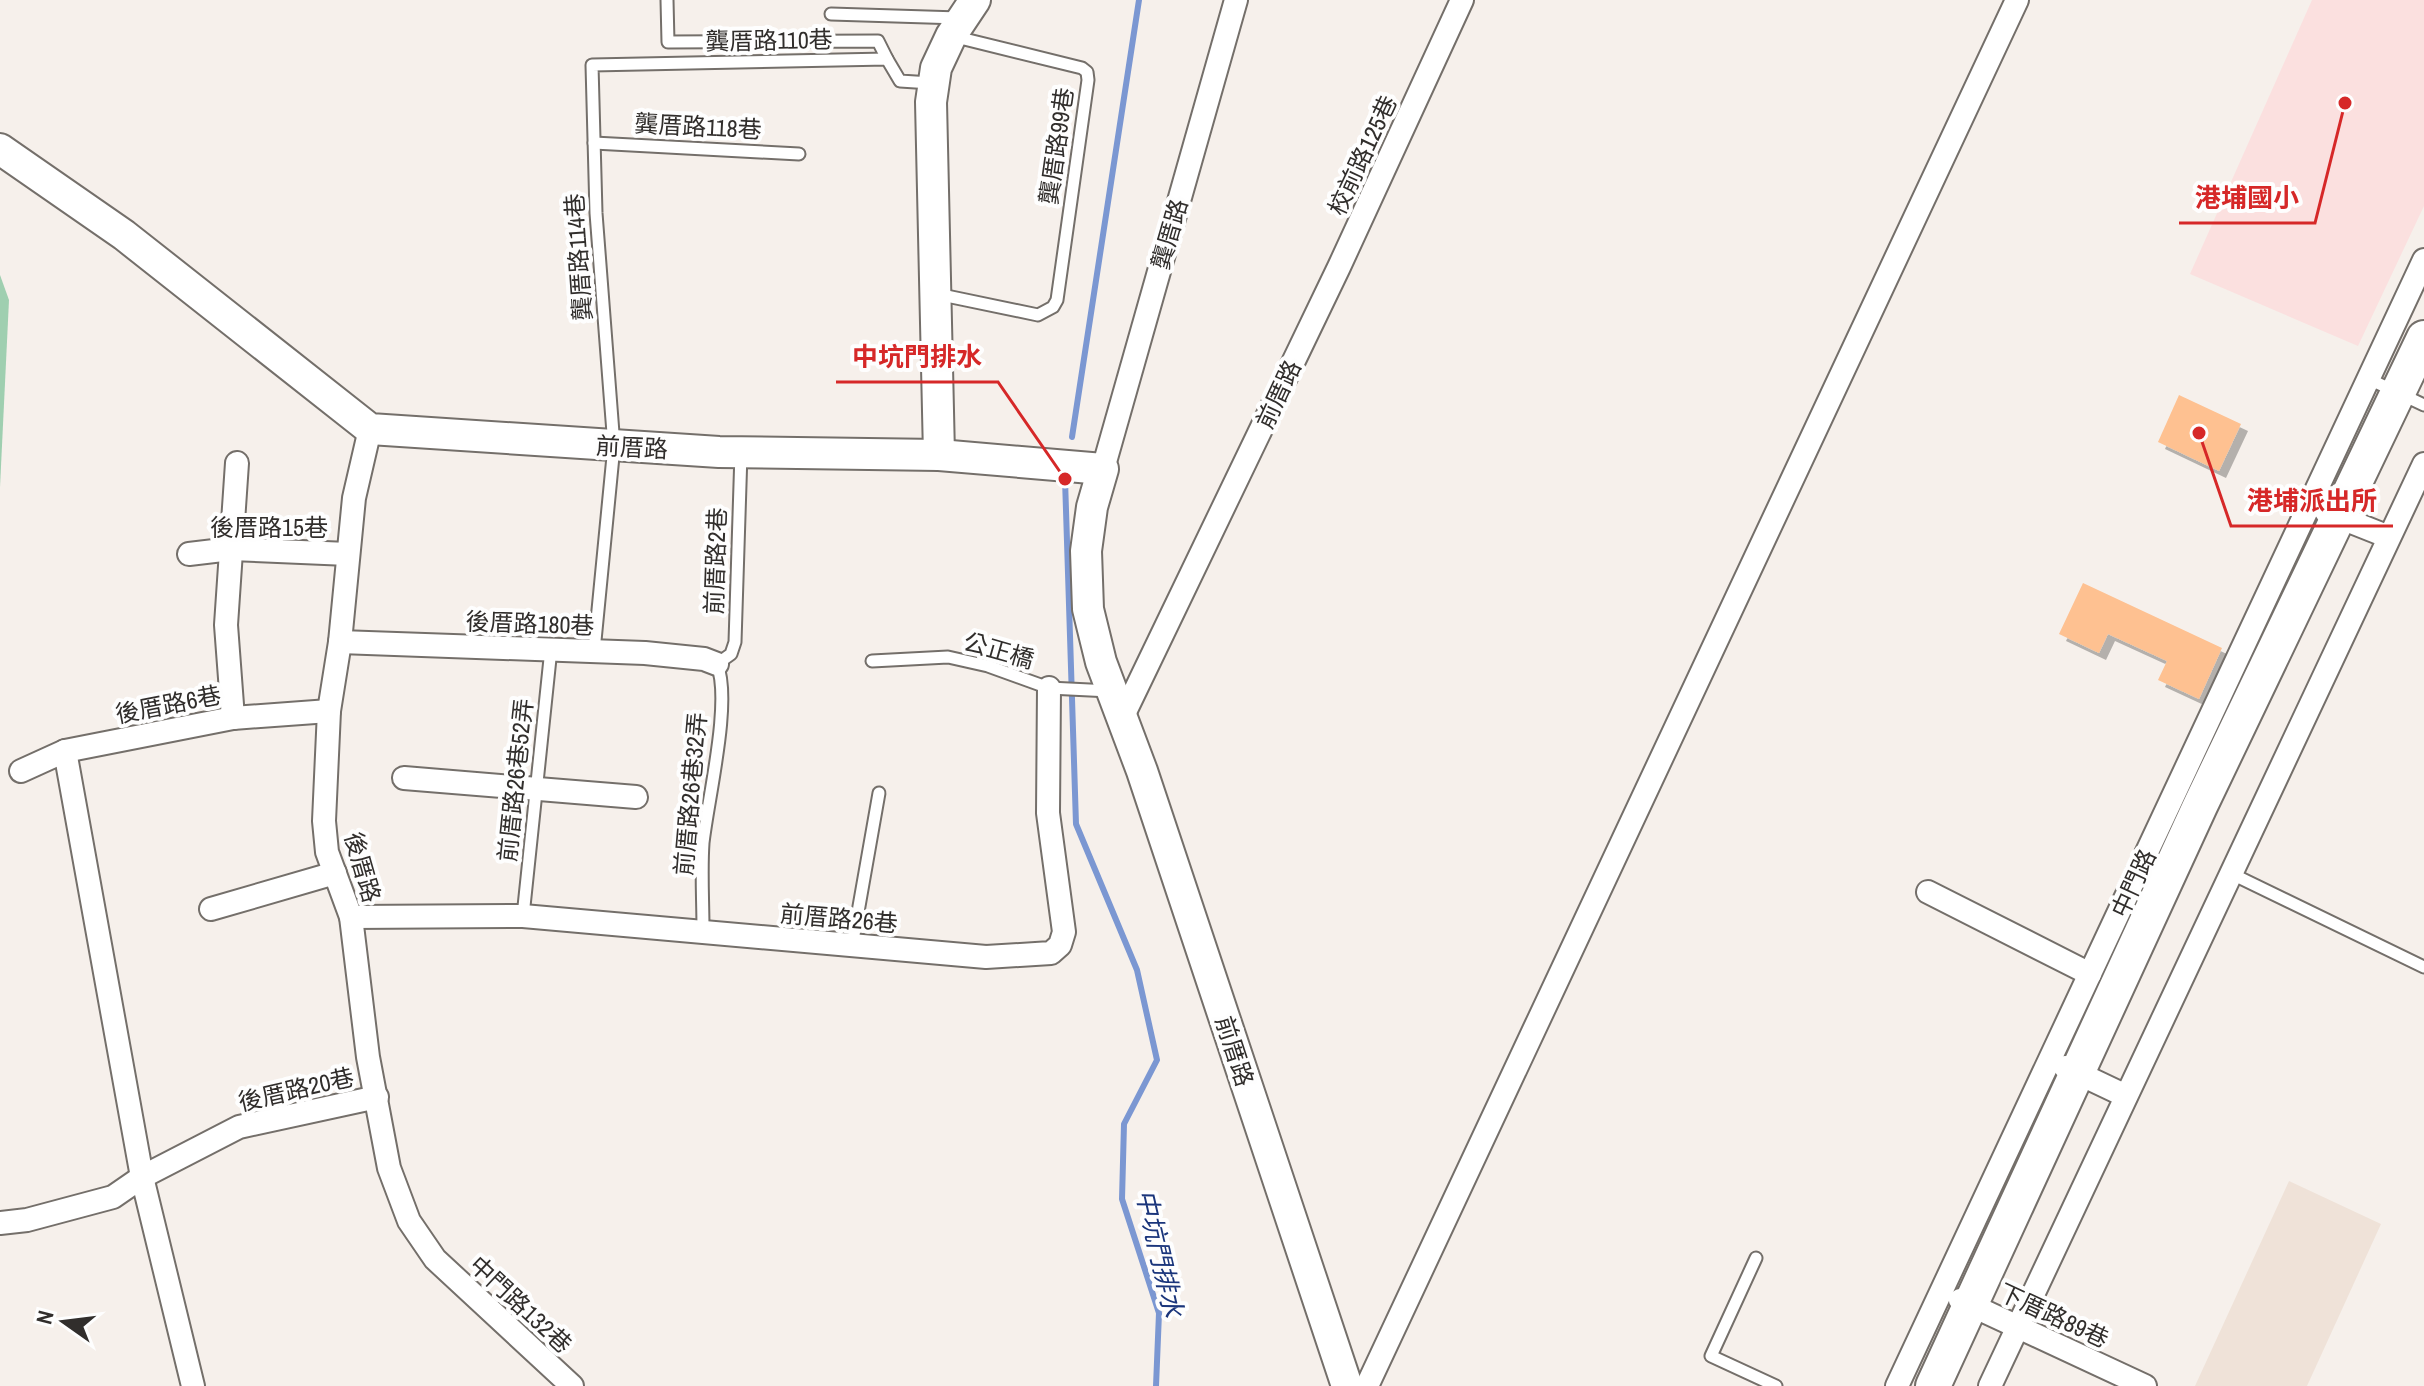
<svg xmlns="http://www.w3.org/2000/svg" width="2424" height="1386" viewBox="0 0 2424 1386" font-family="'Archivo Narrow','Noto Sans TC',sans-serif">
  <defs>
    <filter id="shadow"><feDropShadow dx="7" dy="7" stdDeviation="0" flood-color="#0004"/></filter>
  </defs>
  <rect width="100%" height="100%" fill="#f6f0eb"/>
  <path fill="#efe2d8" d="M2289,1181L2381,1224L2307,1386H2195Z"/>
  <path fill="#fbe0df" d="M2312,0H2424V206L2358,346L2190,274Z"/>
  <path fill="#9fcfb0" d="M0,275L9,300L0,487Z"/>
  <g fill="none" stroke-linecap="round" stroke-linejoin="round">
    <g stroke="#7b97d2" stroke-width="6">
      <path d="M1072,437L1139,0"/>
      <path d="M1065,479L1076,824L1137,970L1157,1060L1124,1124L1122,1199L1159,1313L1156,1386"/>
    </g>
  </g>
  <g fill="#fec191" filter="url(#shadow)">
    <path d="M2179,395L2241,424L2219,471L2158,442Z"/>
    <path d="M2083,583L2222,648L2199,699L2158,680L2167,661L2108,634L2099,653L2059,634Z"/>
  </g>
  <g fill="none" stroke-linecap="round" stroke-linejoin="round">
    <defs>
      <g id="lane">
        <path d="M667,0L668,42L878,41L887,59"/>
        <path d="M831,14L959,18"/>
        <path d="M594,143L799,154"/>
        <path d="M937,294L1038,315L1053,307L1057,300L1088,80L1087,72L1082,68L952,36"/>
        <path d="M2369,379L2424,405"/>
        <path d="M594,651L614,446L596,213L592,65L887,59L900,81L931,83"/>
        <path d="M872,661L948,657L988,666L1049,688L1110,691"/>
        <path d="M2230,873L2424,967"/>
        <path d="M523,916L551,649"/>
        <path d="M703,930C703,901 701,871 703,843C708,798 732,702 717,664L731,654L735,642L741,453"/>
        <path d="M852,946L879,793"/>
        <path d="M1756,1258L1711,1356L1776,1386"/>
      </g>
      <g id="street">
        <path d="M370,429L354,498L340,642L329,711L324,821L327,852L351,917L368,1057L389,1168L409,1221L435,1259L572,1386"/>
        <path d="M1103,469L1236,0"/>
        <path d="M2326,512L2389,537"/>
        <path d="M189,554L231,549L348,554"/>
        <path d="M340,642L645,653L704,659L717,664"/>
        <path d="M1123,716L1339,267L1462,0"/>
        <path d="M233,718L226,625L237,463"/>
        <path d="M65,751L142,1177L193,1386"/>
        <path d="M21,771L65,751L233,718L329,711"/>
        <path d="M404,778L636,797"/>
        <path d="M1928,892L2090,974"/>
        <path d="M211,909L335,873"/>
        <path d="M351,917L523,916L986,957L1051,953L1060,945L1064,932L1048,813L1049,688"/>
        <path d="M2065,1067L2126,1096"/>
        <path d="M0,1223L27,1220L113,1197L142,1177L239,1127L377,1097"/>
        <path d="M1960,1300L2145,1386"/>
        <path d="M1367,1386L2017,0"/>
        <path d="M1897,1386L2424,260"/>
        <path d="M1990,1386L2424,464"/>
      </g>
      <g id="secondary">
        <path d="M0,149L124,235L370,429L719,452L939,455L1103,469L1092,507L1086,551L1088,609L1101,662L1142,771L1347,1386"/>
        <path d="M939,455L931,102L936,68L951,36L975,0"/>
      </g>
      <path id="primary" d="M1933,1386L2200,806L2424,338"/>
    </defs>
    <use href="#lane" stroke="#746f6a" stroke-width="15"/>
    <use href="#street" stroke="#746f6a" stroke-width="26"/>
    <use href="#secondary" stroke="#746f6a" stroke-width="34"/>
    <use href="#primary" stroke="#746f6a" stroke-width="38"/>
    <use href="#lane" stroke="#fff" stroke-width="11"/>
    <use href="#street" stroke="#fff" stroke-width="22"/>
    <use href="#secondary" stroke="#fff" stroke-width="30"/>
    <use href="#primary" stroke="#fff" stroke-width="34"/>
  </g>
  <g text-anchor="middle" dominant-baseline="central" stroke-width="8" stroke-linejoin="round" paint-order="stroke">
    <g font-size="24" fill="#312e2c" stroke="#fefefe">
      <text transform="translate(769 40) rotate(-1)">龔厝路110巷</text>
      <text transform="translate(698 126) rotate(3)">龔厝路118巷</text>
      <text transform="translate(1056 146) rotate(-82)">龔厝路99巷</text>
      <text transform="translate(1362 155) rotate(-65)">校前路125巷</text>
      <text transform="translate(1169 234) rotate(-74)">龔厝路</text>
      <text transform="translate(578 257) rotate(-94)">龔厝路114巷</text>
      <text transform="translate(1278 394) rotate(-65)">前厝路</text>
      <text transform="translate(632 447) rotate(3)">前厝路</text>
      <text x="269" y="527">後厝路15巷</text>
      <text transform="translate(715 561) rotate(-88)">前厝路2巷</text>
      <text transform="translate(530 623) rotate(2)">後厝路180巷</text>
      <text transform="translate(999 650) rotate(16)">公正橋</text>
      <text transform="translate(168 704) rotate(-11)">後厝路6巷</text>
      <text transform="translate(515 780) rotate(-84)">前厝路26巷52弄</text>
      <text transform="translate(690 794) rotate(-85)">前厝路26巷32弄</text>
      <text transform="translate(363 867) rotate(74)">後厝路</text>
      <text transform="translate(2133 883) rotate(-65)">中門路</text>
      <text transform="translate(839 918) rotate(5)">前厝路26巷</text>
      <text transform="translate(1235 1051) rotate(72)">前厝路</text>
      <text transform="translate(296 1089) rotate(-13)">後厝路20巷</text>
      <text transform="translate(521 1304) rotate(43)">中門路132巷</text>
      <text transform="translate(2054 1315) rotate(25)">下厝路89巷</text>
    </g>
    <g font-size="26" font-style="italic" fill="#1a357b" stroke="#fefefe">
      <text transform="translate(1160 1253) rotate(77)">中坑門排水</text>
    </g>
  </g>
  <path fill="none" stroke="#d62828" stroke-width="3" d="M2345 103L2315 223H2179M1065 479L998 382H836M2199 433L2231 526H2393"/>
  <g fill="#d62828" stroke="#fefefe" stroke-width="3">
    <circle cx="2345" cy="103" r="8"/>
    <circle cx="1065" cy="479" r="8"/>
    <circle cx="2199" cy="433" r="8"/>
  </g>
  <g font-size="26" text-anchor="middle" font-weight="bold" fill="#d62828" stroke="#fefefe" stroke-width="8" stroke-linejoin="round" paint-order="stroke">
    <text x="2247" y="207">港埔國小</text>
    <text x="917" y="366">中坑門排水</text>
    <text x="2312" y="510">港埔派出所</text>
  </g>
  <g transform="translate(64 1322) rotate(284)" stroke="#fefefe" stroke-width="6" paint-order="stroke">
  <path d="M0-6L14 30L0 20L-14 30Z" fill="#312e2c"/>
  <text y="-12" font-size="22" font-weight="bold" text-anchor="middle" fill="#312e2c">N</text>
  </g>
</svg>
